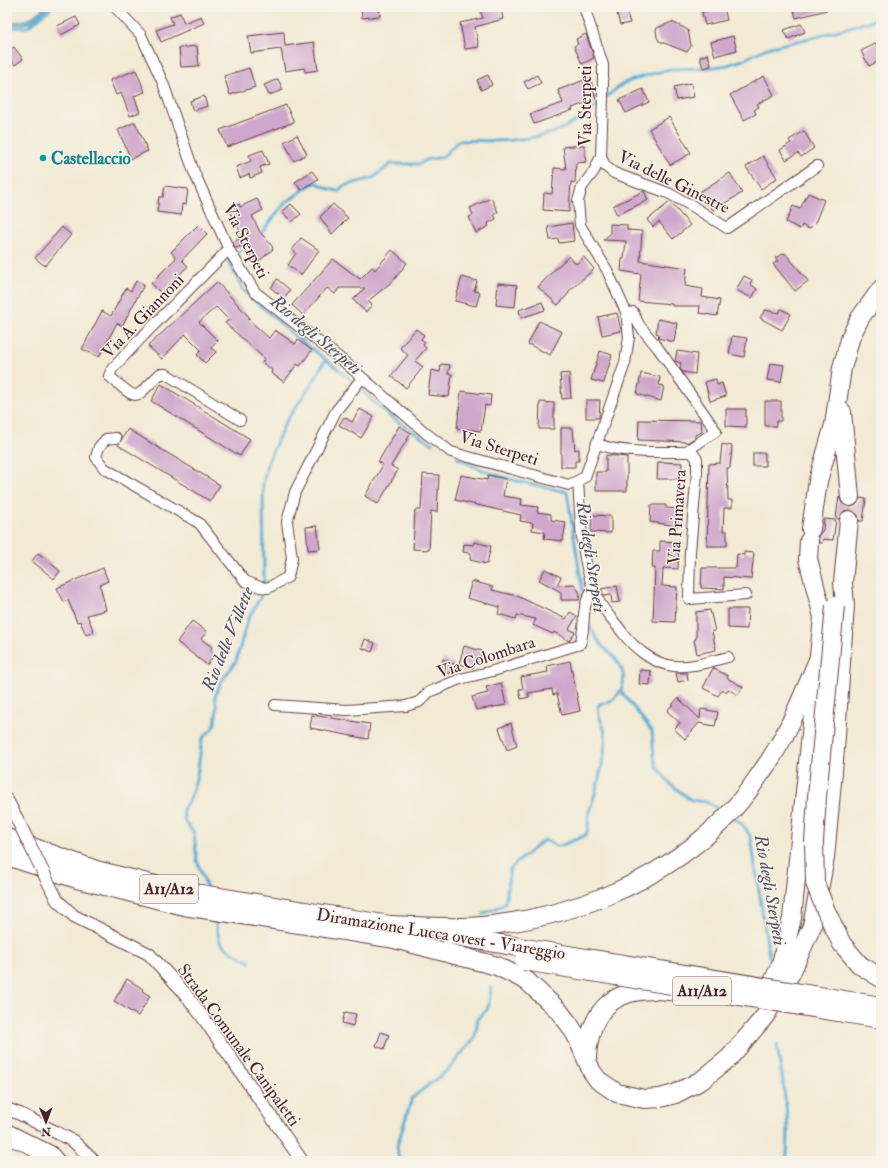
<svg xmlns="http://www.w3.org/2000/svg" width="888" height="1168" viewBox="0 0 888 1168" font-family="'IM FELL Double Pica',serif">
  <rect width="100%" height="100%" fill="#f7f3e8"/>
  <filter id="ink" filterUnits="userSpaceOnUse"><feTurbulence type="fractalNoise" baseFrequency=".025" numOctaves="2"/><feDisplacementMap in="SourceGraphic" scale="8" xChannelSelector="R" yChannelSelector="G"/><feConvolveMatrix kernelMatrix="1 2 1 2 8 2 1 2 1" color-interpolation-filters="sRGB"/></filter>
  <filter id="wash" filterUnits="userSpaceOnUse"><feTurbulence type="fractalNoise" baseFrequency=".012" numOctaves="4" result="noise"/><feDisplacementMap in="SourceGraphic" scale="16" xChannelSelector="R" yChannelSelector="G"/><feGaussianBlur stdDeviation="0.9" result="paint"/><feColorMatrix in="noise" values="0 0 0 0 0 0 0 0 0 0 0 0 0 0 0 0 0 1.4 0 .05"/><feComposite in="paint" operator="in"/></filter>
  <g filter="url(#wash)">
    <rect width="100%" height="100%" fill="#f2ead4"/>
    <path fill="#5caed7" stroke="#536681" d="M43,7H48C34,22 28,27 7,24V21C23,23 32,19 43,7Z"/>
    <g fill="none" stroke-linecap="round" stroke-linejoin="round">
      <g stroke="#5caed7" stroke-width="3">
        <path d="M7,28L28,27L52,7"/>
        <path d="M606,97L624,83L641,77L670,69L708,68L727,65L743,60L767,48L819,36L881,18"/>
        <path d="M259,236L285,203L312,184L317,183L329,189L339,191L343,186L373,178L391,164H420L426,160L443,157L458,141C471,140 485,141 498,141C541,139 569,132 600,103"/>
        <path d="M247,246L228,260L243,290L290,332L342,372L389,416L433,444"/>
        <path d="M457,458C491,477 529,484 567,492L584,600"/>
        <path d="M621,691L652,731L654,757L657,767L670,784L691,800L707,802L723,812"/>
        <path d="M733,818C743,822 746,829 751,838L769,957"/>
        <path d="M207,888L197,861L194,833L185,822L183,809L190,799L197,776L202,739L213,728L215,723L217,709L215,696L221,682L236,661L248,619L260,598L264,581L263,484L267,464L285,423L315,379L325,360"/>
        <path d="M483,914L505,904L510,869C514,865 542,841 545,840L556,846H560L586,835C590,826 587,821 589,812C590,808 592,804 593,800C598,785 607,749 605,733C603,722 596,716 599,704C621,701 631,680 617,661C614,655 608,652 604,648C597,640 592,631 587,621"/>
        <path d="M214,917L220,942L226,948L250,962"/>
        <path d="M777,1044C782,1082 792,1122 786,1161"/>
        <path d="M399,1161L397,1146L412,1098L449,1069L475,1037L478,1018L487,1010L489,1004L491,987"/>
      </g>
    </g>
    <g id="blocks">
      <g fill="#cfa7cc">
        <path d="M361,7H379L380,16L362,18Z"/>
        <path d="M479,7H496L497,10L501,9L503,19L475,27L479,47L465,49L460,23L483,18Z"/>
        <path d="M625,7L630,23L620,25L616,10Z"/>
        <path d="M724,7L727,20L705,25L702,12Z"/>
        <path d="M793,7H827V10L796,18Z"/>
        <path d="M180,13L184,23L201,16L204,23L161,42L156,30L173,24L170,17Z"/>
        <path d="M76,17L80,25L61,35L57,26Z"/>
        <path d="M672,22L688,30L691,46L687,52L659,41L657,37L656,30L657,28Z"/>
        <path d="M801,24L805,32L788,39L784,30Z"/>
        <path d="M284,32L285,46L314,42L318,70L305,72L304,68L285,71L281,49L251,53L248,36Z"/>
        <path d="M586,34L594,58L582,64L574,46L578,44L576,39Z"/>
        <path d="M733,36L737,50L715,56L711,42Z"/>
        <path d="M881,41V60L869,66L861,51Z"/>
        <path d="M197,46L199,66L181,67L179,48Z"/>
        <path d="M14,47L23,59L15,65L7,54V52Z"/>
        <path d="M708,54L711,66L703,68L700,57Z"/>
        <path d="M249,68L255,87L230,95L224,76Z"/>
        <path d="M136,70L145,92L134,96L140,112L130,116L121,93L116,95L110,80Z"/>
        <path d="M488,75L492,85L481,90L477,80Z"/>
        <path d="M537,75L541,83L528,89L524,82Z"/>
        <path d="M764,76L774,95L757,104L759,107L754,110L756,114L744,120L730,95Z"/>
        <path d="M590,78L596,99L572,108L573,110L534,124L530,114L563,103L558,90Z"/>
        <path d="M278,79L283,90L269,95L264,85Z"/>
        <path d="M691,83L694,97L677,100L674,87Z"/>
        <path d="M643,89L649,102L626,113L619,100Z"/>
        <path d="M204,96L207,106L193,111L190,101Z"/>
        <path d="M286,105L294,122L227,147L220,130Z"/>
        <path d="M669,117L691,153L670,165L649,129Z"/>
        <path d="M135,122L148,151L131,159L118,130Z"/>
        <path d="M804,131L814,148L801,157L798,153L786,160L780,150L791,143L789,140Z"/>
        <path d="M297,135L307,154L294,161L284,142Z"/>
        <path d="M584,145L586,162L576,163L575,183L571,182L569,212L543,210L544,193L552,194L554,168L566,169L563,147Z"/>
        <path d="M263,150L269,164L260,167L262,173L250,178L249,174L240,178L236,167L251,161L249,155Z"/>
        <path d="M763,156L777,178L761,189L746,167Z"/>
        <path d="M312,171L318,179L301,190L295,182Z"/>
        <path d="M730,173L742,193L713,210L701,191Z"/>
        <path d="M165,186L188,189L186,205L182,204L181,215L157,212L159,197H163Z"/>
        <path d="M644,191L648,200L617,215L613,206Z"/>
        <path d="M808,193L824,200L815,223L809,229L802,225L800,229L786,222L793,206L800,209Z"/>
        <path d="M491,198L498,212L494,214L496,219L488,223L489,226L476,233L469,217L473,215L470,208Z"/>
        <path d="M257,199L263,210L252,216L260,232L272,246L273,249L257,263L242,246L235,248L233,242L243,237L229,209L239,204L240,207Z"/>
        <path d="M670,202L690,225L673,239L659,222L653,227L647,220Z"/>
        <path d="M291,204L301,214L292,222L282,212Z"/>
        <path d="M333,204L348,218L332,234L320,217Z"/>
        <path d="M572,223L574,241L559,243L558,239L550,240L548,227Z"/>
        <path d="M610,224L627,225V230L642,231L640,261L687,268L685,286L703,289L702,297L720,300L717,316L699,313L700,306H672V304L638,301L641,274L621,271L622,259H624L626,241L603,240L610,234Z"/>
        <path d="M198,225L207,234L182,260L188,266L161,293L151,283L176,258L171,252Z"/>
        <path d="M62,227L71,235L45,266L35,258Z"/>
        <path d="M301,238L319,250L301,275L288,265L296,253L292,250Z"/>
        <path d="M392,250L407,263L393,281L368,301L372,305L366,312L353,300L365,288H339L335,294L327,288L303,315L292,305L333,259L360,279L372,267L375,270Z"/>
        <path d="M785,253L808,281L795,291L773,264L778,261L775,258Z"/>
        <path d="M569,256L576,264L584,257L594,269L568,292L569,293L558,305L538,287L555,269Z"/>
        <path d="M744,276L752,280L750,284L757,289L752,298L736,290Z"/>
        <path d="M462,277L477,281L474,291L480,292L476,306L455,301Z"/>
        <path d="M277,279L290,290L284,298L271,288Z"/>
        <path d="M136,281L144,285L122,326L117,323L99,357L82,349L102,311L111,316L126,288L131,291Z"/>
        <path d="M217,282L250,318L248,319L269,338L275,330L295,344L298,340L312,350L300,366L297,364L284,382L271,373L272,370L262,362L265,359L225,323L229,320L216,307L199,322L218,341L211,348L216,352L205,363L197,355L201,350L185,334L162,359L148,346Z"/>
        <path d="M498,283L517,285L515,307L496,305Z"/>
        <path d="M542,302L545,310L521,318L519,310Z"/>
        <path d="M781,309L791,314L782,330L760,318L765,310L779,313Z"/>
        <path d="M617,313L621,331L602,335L598,317Z"/>
        <path d="M658,319L677,323L674,342L658,338L659,334L656,333Z"/>
        <path d="M539,321L562,332L550,355L528,344Z"/>
        <path d="M416,329L424,335L421,339L425,342L423,345L426,348L415,361L423,367L406,388L391,376L408,355L400,348Z"/>
        <path d="M732,336L747,338L744,357L729,354Z"/>
        <path d="M600,351L612,355L604,383L591,380Z"/>
        <path d="M677,351L697,354L695,374L683,372L680,369L681,363L675,361Z"/>
        <path d="M770,363L784,365L781,382L767,380Z"/>
        <path d="M441,364L450,365L448,374H452L449,397L428,395L431,370L440,372Z"/>
        <path d="M569,373L571,398L562,399L560,374Z"/>
        <path d="M641,373L660,377L659,385L664,386L661,401L637,394Z"/>
        <path d="M716,379L717,385L722,383L726,396L710,401L705,382Z"/>
        <path d="M161,384L250,439L240,456L151,401Z"/>
        <path d="M461,391L491,395L490,406L485,405L481,431L457,428Z"/>
        <path d="M586,400H600L599,418H586Z"/>
        <path d="M765,401H781V421H776V426H765Z"/>
        <path d="M540,402L554,403V429H539Z"/>
        <path d="M360,409L374,417L361,438L339,425L344,417L352,422Z"/>
        <path d="M726,409H746V427L726,426Z"/>
        <path d="M639,420L701,421L702,432L695,435V438L688,442L638,440Z"/>
        <path d="M399,426L411,433L391,466L398,470L378,504L365,496L383,465L378,462Z"/>
        <path d="M561,428H573L575,450L579,449V461H575V467H561Z"/>
        <path d="M128,429L220,485L210,501L118,445Z"/>
        <path d="M722,444L732,446L730,468H727L728,500H732V508H724L723,531H727V546H707L709,464L720,463Z"/>
        <rect x="753" y="453" width="12" height="13"/>
        <path d="M606,455L627,457V491H596V472H606Z"/>
        <path d="M658,462L682,463L681,479H657Z"/>
        <path d="M423,474L439,475L437,512L431,511L429,550L413,549L415,510H421Z"/>
        <path d="M461,475L487,480L488,475L506,479L503,496L522,499L521,505L538,507L537,512L551,514V520L566,522L563,541L544,539L545,532L532,530L533,523L520,521L521,515L455,500Z"/>
        <path d="M839,496L842,503L851,507L856,505L860,498L866,499L863,521H859L858,515L850,510L844,511L839,519L836,518Z"/>
        <path d="M651,505H666V508L678,509V526L650,522Z"/>
        <path d="M592,515L611,516V533L591,532Z"/>
        <path d="M824,519L836,520L833,540L823,539L822,543H819L818,536L823,530Z"/>
        <path d="M317,526L320,549L308,550L306,527Z"/>
        <path d="M660,541L679,542L678,569L663,568L662,586L677,587L675,622L653,621L655,568H652L653,551H660Z"/>
        <path d="M474,542L491,546L487,564L470,560L471,553L463,552L464,544L473,545Z"/>
        <path d="M744,552L754,553L751,579L724,577V589L701,588L702,568H736L737,554L744,555Z"/>
        <path d="M38,553L60,571L54,579L32,561Z"/>
        <path d="M103,568L108,581L100,585L106,610L87,615L94,632L86,635L80,621L77,622L68,600L64,602L57,588Z"/>
        <path d="M545,569L561,577L557,585L574,584L580,593L579,600H561V592L539,580Z"/>
        <path d="M472,581L493,587L492,590L517,596L566,619L570,612L577,616L569,629L575,632L569,641L554,632L553,634L533,625L536,619L517,615L516,619L498,614L500,607L467,598Z"/>
        <path d="M617,586L620,602L612,603L611,595L604,596L601,589Z"/>
        <path d="M728,609H748L747,629L728,628Z"/>
        <path d="M710,610L715,631H712L716,650L697,654L694,640L696,639V612Z"/>
        <path d="M192,621L207,632L201,639L212,647L210,650L215,654L207,665L177,642Z"/>
        <path d="M365,639L375,643L372,652L362,648Z"/>
        <path d="M464,646L482,651L479,664L474,663L473,668L459,664Z"/>
        <path d="M443,659L454,664L450,674L440,670Z"/>
        <path d="M570,661L580,711L562,715L557,694L553,695L552,689L528,693L529,697L521,699L519,689H523L521,677L548,672L547,666Z"/>
        <path d="M713,668L728,676L727,678L743,687L738,695L728,689L726,692L722,690L718,696L703,688Z"/>
        <path d="M640,670L651,671L650,685L639,684Z"/>
        <path d="M676,673H687L688,680L678,682Z"/>
        <path d="M501,683L506,705L476,710L472,697L488,693L486,687Z"/>
        <path d="M678,698L700,719L701,709L718,712L715,726L699,723L685,739L674,729L680,723L667,711Z"/>
        <path d="M312,715L370,724L368,739L310,728Z"/>
        <path d="M511,723L517,746L507,750L499,728Z"/>
        <path d="M127,979L143,989L142,991L150,996L138,1016L114,1001Z"/>
        <path d="M345,1012L356,1014L353,1026L342,1023Z"/>
        <path d="M381,1032L389,1035L384,1049L376,1046Z"/>
      </g>
    </g>
  </g>
  <g filter="url(#ink)">
    <use href="#blocks" fill-opacity="0" stroke="#633d44" stroke-width="1"/>
    <g fill="none" stroke-linecap="round" stroke-linejoin="round">
      <defs>
        <g id="minor">
          <path d="M115,7L141,35L163,83L194,172L229,250L255,292L342,360L427,434L451,452L569,485L585,477L625,363L629,337L626,312L607,270L580,225L578,201L582,187L594,171L601,156L603,97V65L584,7"/>
          <path d="M601,156L605,166L614,173L668,193L694,207L727,228L817,166"/>
          <path d="M229,249L144,335L112,369L109,376C141,403 132,400 160,374H166L240,420"/>
          <path d="M633,312L639,325L658,348L716,431L685,452"/>
          <path d="M116,438L106,439L99,447L96,457L104,468L199,523L245,581L260,587L268,588L288,577L292,558L287,522L295,492L336,411L362,378"/>
          <path d="M597,443C616,454 668,452 692,452L697,459V472L690,551L689,599L746,595"/>
          <path d="M578,481C581,522 580,566 600,603C606,613 615,622 622,632C634,648 653,664 674,666C692,668 711,661 728,657"/>
          <path d="M275,705L347,710L406,706L419,702L429,692L460,679L493,671L580,644C587,623 579,609 593,589"/>
          <path d="M7,1139L29,1148L45,1161"/>
        </g>
        <g id="tertiary">
          <path d="M7,800L17,819"/>
          <path d="M57,900L74,916L149,954L183,991L202,1016L302,1161"/>
          <path d="M7,1109L20,1114L73,1141L94,1161"/>
          <path d="M7,1130L51,1152L59,1161"/>
        </g>
        <g id="motorway">
          <path d="M842,412L850,497"/>
          <path d="M811,529L818,481L834,425L842,368L851,336L860,318L881,289"/>
          <path d="M7,838L96,870L171,889L402,927"/>
          <path d="M7,856L77,879L184,906L402,940"/>
          <path d="M391,925C421,926 452,929 482,926C568,918 655,885 719,824C734,810 751,788 763,770C787,737 802,697 818,660"/>
          <path d="M449,935L525,948"/>
          <path d="M391,938L497,966L527,981L558,1010L569,1024L576,1035L592,1072L598,1080L617,1093L644,1099L660,1098L675,1094L702,1080L729,1058L765,1016L791,973L812,926L825,858L835,749L845,605L843,583L849,520"/>
          <path d="M860,965L881,978"/>
          <path d="M769,991L781,964L792,918L823,617L808,559L809,541"/>
          <path d="M587,1057C590,1005 619,985 670,991"/>
        </g>
      </defs>
      <use href="#minor" stroke="#633d44" stroke-width="12"/>
      <use href="#tertiary" stroke="#633d44" stroke-width="14"/>
      <use href="#motorway" stroke="#633d44" stroke-width="20"/>
      <use href="#minor" stroke="#fff" stroke-width="10"/>
      <use href="#tertiary" stroke="#fff" stroke-width="12"/>
      <use href="#motorway" stroke="#fff" stroke-width="18"/>
      <defs>
        <path id="tertiary-bridge" d="M17,819L57,900"/>
        <g id="motorway-bridge">
          <path d="M835,606L817,797L814,841L815,883L826,911L842,944L860,965"/>
          <path d="M525,948L881,1006"/>
          <path d="M524,961L881,1019"/>
        </g>
      </defs>
      <use href="#tertiary-bridge" stroke="#633d44" stroke-width="14" stroke-linecap="butt"/>
      <use href="#motorway-bridge" stroke="#633d44" stroke-width="20" stroke-linecap="butt"/>
      <use href="#tertiary-bridge" stroke="#fff" stroke-width="12"/>
      <use href="#motorway-bridge" stroke="#fff" stroke-width="18"/>
    </g>
  </g>
  <circle fill="#0f9aa8" stroke="#f7f3e8" stroke-width="1.5" cx="43" cy="158" r="4"/>
  <g text-anchor="middle" dominant-baseline="central" stroke-width="3" stroke-linejoin="round" paint-order="stroke">
    <g fill="#f7f3e8" stroke="#7e5f64" stroke-width="1">
      <rect x="140" y="875" width="58" height="28" rx="3"/>
      <rect x="673" y="977" width="58" height="28" rx="3"/>
    </g>
    <g font-size="16" font-weight="bold" fill="#4a1f2b">
      <text x="169" y="889">A11/A12</text>
      <text x="702" y="991">A11/A12</text>
    </g>
    <g font-size="17" fill="#4a1f2b" stroke="#f7f3e8">
      <text transform="translate(585 106) rotate(-90)">Via Sterpeti</text>
      <text transform="translate(674 182) rotate(26)">Via delle Ginestre</text>
      <text transform="translate(246 241) rotate(63)">Via Sterpeti</text>
      <text transform="translate(143 316) rotate(-46)">Via A. Giannoni</text>
      <text transform="translate(499 448) rotate(17)">Via Sterpeti</text>
      <text transform="translate(677 517) rotate(-86)">Via Primavera</text>
      <text transform="translate(486 657) rotate(-18)">Via Colombara</text>
      <text transform="translate(441 934) rotate(9)">Diramazione Lucca ovest - Viareggio</text>
      <text transform="translate(239 1045) rotate(54)">Strada Comunale Canipaletti</text>
    </g>
    <g font-size="17" font-weight="bold" fill="#0d838f" stroke="#f7f3e8" text-anchor="start">
      <text x="51" y="158">Castellaccio</text>
    </g>
    <g font-size="18" font-style="italic" fill="#505167" stroke="#f7f3e8">
      <text transform="translate(316 335) rotate(40)">Rio degli Sterpeti</text>
      <text transform="translate(591 557) rotate(81)">Rio degli Sterpeti</text>
      <text transform="translate(228 639) rotate(-68)">Rio delle Villette</text>
      <text transform="translate(770 890) rotate(80)">Rio degli Sterpeti</text>
    </g>
  </g>
  <rect width="888" height="1168" fill="none" stroke="#f7f3e8" stroke-width="24"/>
  <g transform="translate(46 1122) rotate(179)" stroke="#f7f3e8" stroke-width="3" paint-order="stroke">
  <path d="M0-3L7 15L0 10L-7 15Z" fill="#4a1f2b"/>
  <text y="-6" font-size="11" font-weight="bold" text-anchor="middle" fill="#4a1f2b">N</text>
  </g>
</svg>
